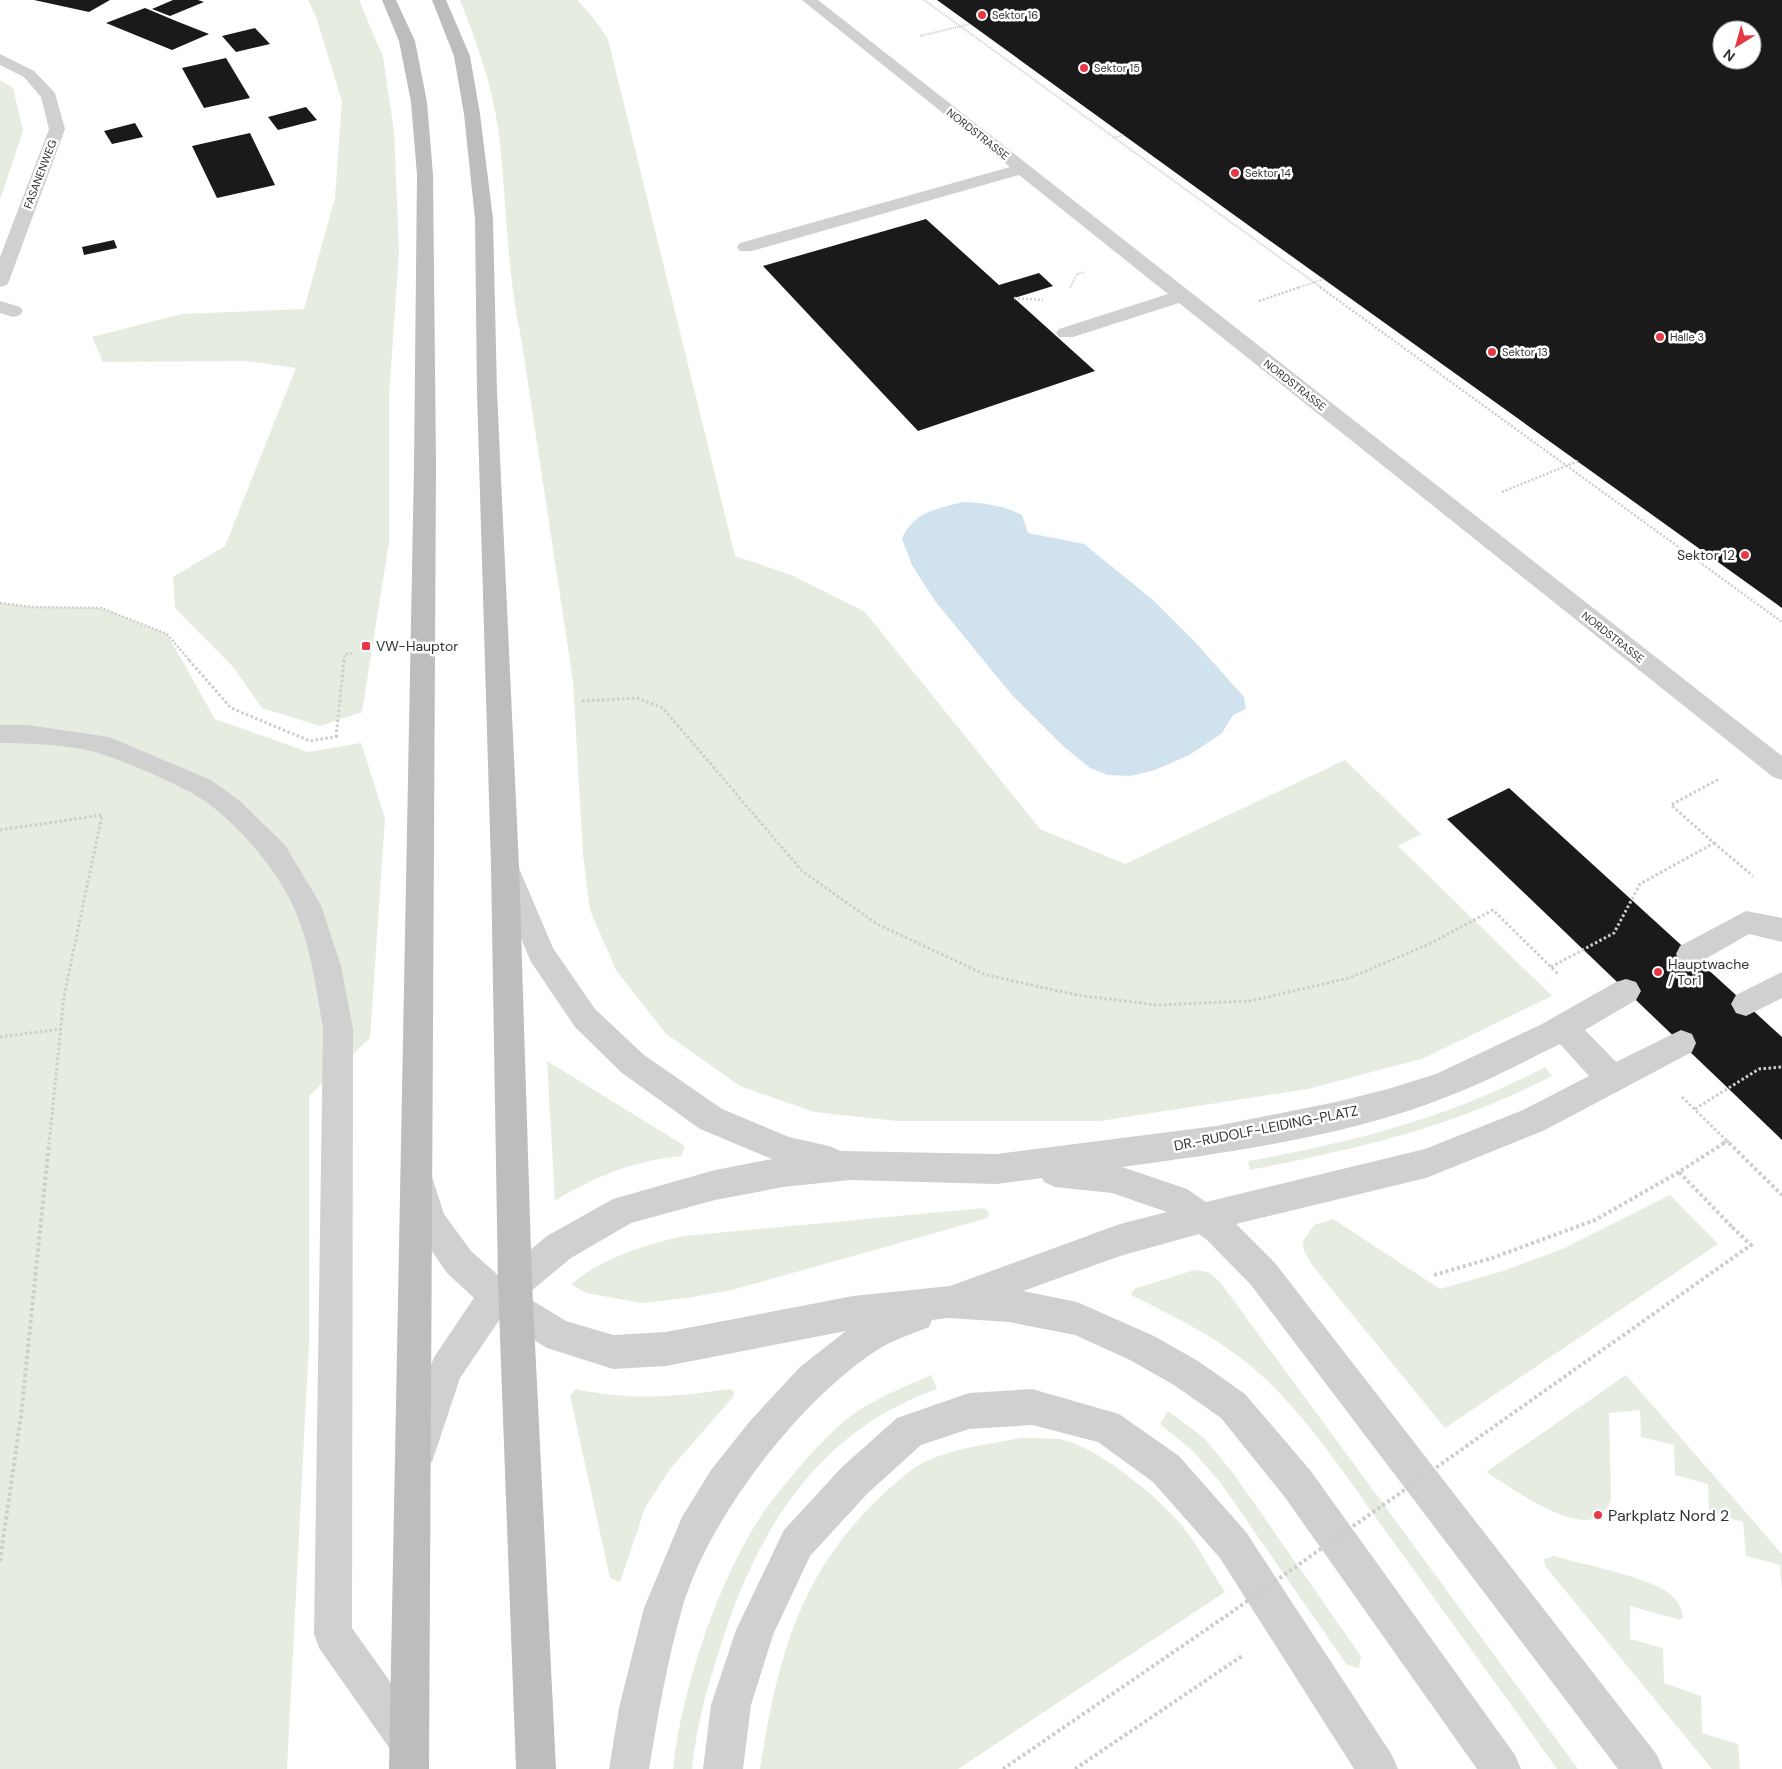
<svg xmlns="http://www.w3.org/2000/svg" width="1782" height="1769" viewBox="0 0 1782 1769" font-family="'DM Sans',sans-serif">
  <rect width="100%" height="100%" fill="#fff"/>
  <g fill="#e6ecdf">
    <path d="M308,0H359L383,57L394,131L399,252L389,396V542L362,712L320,726L262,708L233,667L175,608L173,577L225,546L296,368L246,361L103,362L92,337L182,314L304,309L335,198L342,101L316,17Z"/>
    <path d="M460,0H577L592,16L608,39L735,556L791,575L865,612L1040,829L1125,864L1345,760L1421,834L1398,846L1552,996L1424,1058L1308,1089L1100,1121H897L814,1112L740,1086L666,1034L616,970L590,910L583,854L573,681L521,337C506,269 507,198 498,128C492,84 476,41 460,0Z"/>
    <path d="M0,80L13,88L23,131L0,200Z"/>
    <path d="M0,603L33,607L101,608L167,634L215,719L308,752L361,743L385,818L370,1038L309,1096V1341L287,1769H0Z"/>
    <path d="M547,1061L685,1146L681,1156C635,1161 594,1176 555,1201Z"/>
    <path d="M1545,1067L1552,1076C1451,1128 1361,1148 1250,1170L1248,1161C1351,1143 1452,1117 1545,1067Z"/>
    <path d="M1670,1195L1718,1244L1445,1428L1312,1265L1304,1251L1303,1241L1314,1225L1333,1219L1440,1289L1503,1271L1565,1248Z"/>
    <path d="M984,1208L989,1212L988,1218L732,1290L687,1298L642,1303L586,1293L571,1284C604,1257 642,1246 683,1236Z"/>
    <path d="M1194,1270L1208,1272L1220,1282L1578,1769H1557C1501,1690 1444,1612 1387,1533C1345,1475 1306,1413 1251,1366C1215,1336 1173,1316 1131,1295L1134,1289Z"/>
    <path d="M931,1375L937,1389C816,1432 757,1530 720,1648C707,1687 696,1728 692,1769H673C681,1694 713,1597 751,1532C766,1506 785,1484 804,1462C820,1444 836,1426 856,1412C880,1397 906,1386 931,1375Z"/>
    <path d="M1626,1375L1782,1554V1592L1780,1565L1746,1556L1743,1522L1709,1513L1708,1484L1675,1475L1674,1445L1641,1437L1640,1410L1609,1413L1611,1501C1605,1511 1596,1521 1583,1520C1551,1517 1513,1489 1486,1472Z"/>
    <path d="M576,1389C632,1401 674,1397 730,1389L734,1392L733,1397L670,1469L645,1508L620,1582L610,1578L570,1395Z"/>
    <path d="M1168,1411L1204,1438L1233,1473L1361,1656L1359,1668L1347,1665L1220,1482L1193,1451L1160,1424Z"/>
    <path d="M1020,1438C1032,1438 1046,1438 1058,1439C1094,1444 1155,1495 1179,1522C1197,1543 1210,1570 1225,1592L958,1769H760C777,1662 797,1578 877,1500C892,1486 911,1467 931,1459C959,1447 991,1444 1020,1438Z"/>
    <path d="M1554,1556C1585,1565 1638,1575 1664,1590C1675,1597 1682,1606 1683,1617L1680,1620L1630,1606V1639L1663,1648L1664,1683L1701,1696L1702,1733L1738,1744L1740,1769H1712L1545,1566L1544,1559Z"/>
  </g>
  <path fill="#cfe2ee" d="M963,502C984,503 1003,505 1022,515L1028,533L1084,544L1153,600L1194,641L1244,697L1246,709L1233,715L1222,733L1209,742L1189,755L1155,770L1130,776L1108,775L1090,768L1063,746L1012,695L935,601L912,565L902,539C913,512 936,509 963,502Z"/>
  <g fill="#1a1a1a" fill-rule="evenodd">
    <path d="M34,0H110L89,12Z"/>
    <path d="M173,0H198L204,2L170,16L152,9Z"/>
    <path d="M937,0H1782V608L1230,212ZM1722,30H1752V60H1722Z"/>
    <path d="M145,8L176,21L209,34L172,50L106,23Z"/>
    <path d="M255,28L270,44L236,52L222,36Z"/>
    <path d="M226,58L250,98L204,108L182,68Z"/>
    <path d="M306,107L317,120L278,130L268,117Z"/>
    <path d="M135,123L143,137L112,144L104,131Z"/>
    <path d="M250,133L275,185L217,198L192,146Z"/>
    <path d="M926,219L999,285L1039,273L1053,286L1014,298L1095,371L918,431L763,266Z"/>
    <path d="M114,240L117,248L84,255L82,247Z"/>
    <path d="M1509,788L1782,1037V1140L1447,819Z"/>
  </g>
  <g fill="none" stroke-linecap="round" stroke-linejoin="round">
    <g stroke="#cdcdcd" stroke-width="2" stroke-dasharray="1 1" stroke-linecap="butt">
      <path d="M924,0L1322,288"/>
      <path d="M920,36L970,24"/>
      <path d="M1113,138L1124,135"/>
      <path d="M1070,288L1077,274L1085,272"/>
      <path d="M1297,288L1324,279"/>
    </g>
    <g stroke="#cdcdcd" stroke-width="2.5" stroke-dasharray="2 2" stroke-linecap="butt">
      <path d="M1320,287L1782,622"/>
      <path d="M1014,298L1043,300"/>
      <path d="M1259,301L1300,287"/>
      <path d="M1502,492L1578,461"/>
      <path d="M0,603L33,607L101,608L167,634L190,661"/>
      <path d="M344,661L345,654L353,653"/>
    </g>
    <g stroke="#cdcdcd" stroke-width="3" stroke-dasharray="2.5 2.5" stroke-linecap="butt">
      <path d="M189,660L231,708L310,741L340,736"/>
      <path d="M582,701L637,698L663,708L802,871L877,924L986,975L1077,995L1157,1005L1250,1001L1349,978L1427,945L1493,910L1559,975"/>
      <path d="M336,737L344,660"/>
      <path d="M0,830L102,815L64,996L49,1144"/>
      <path d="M1714,843L1753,876"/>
      <path d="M1551,967L1614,933L1640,884L1714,843L1671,805L1719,779"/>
      <path d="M0,1037L61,1029"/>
      <path d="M1682,1097L1727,1141L1722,1144"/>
      <path d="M1695,1109L1759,1069L1782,1067"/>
      <path d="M1727,1141L1730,1144"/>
    </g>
    <g stroke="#cdcdcd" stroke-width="4" stroke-dasharray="3 3" stroke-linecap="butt">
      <path d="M1724,1143L1679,1172L1732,1227"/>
      <path d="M1729,1143L1782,1195"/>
      <path d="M1434,1275L1492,1258L1595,1220L1679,1172"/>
      <path d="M0,1561L21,1416L49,1143"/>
      <path d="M1075,1769L1242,1656"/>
    </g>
    <g fill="#d0d0d0" fill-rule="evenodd">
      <path d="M0,725H27L109,737L211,780L240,801L285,845L321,905L341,966L353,1029L352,1628L423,1728L429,1742L423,1756L409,1762L395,1756L319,1648L314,1634L323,1029C316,988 311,946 294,908C276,867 231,815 192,793C163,778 129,763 98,753C72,745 27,743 0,743Z"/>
      <path d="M506,858L516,861L553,948L595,1009L644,1055L722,1109L789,1137L829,1146L841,1151L996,1154L1216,1126L1336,1102L1388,1089L1436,1074L1542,1024L1616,982L1626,979L1636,982L1641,991L1636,1000L1585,1030L1616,1062L1681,1030L1692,1034L1696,1043L1692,1052L1545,1130L1426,1178L1236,1224L1275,1263L1657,1755L1663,1769H1618L1251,1285L1207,1240L1199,1234L1120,1256L1023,1291L1077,1302L1154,1336L1198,1361L1245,1394L1310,1470L1515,1755L1521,1769H1477L1284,1496L1221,1418L1174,1385L1130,1360L1075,1335L1009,1322L948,1318L932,1320L929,1327C912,1334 892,1340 877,1350C798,1402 708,1518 682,1609C667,1661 658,1716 649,1769H609L619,1708L644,1608L682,1517L711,1470L750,1421L800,1367L846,1331L666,1366L613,1369L547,1348L500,1319L460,1378L432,1462L419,1467L406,1462L401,1449L434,1357L474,1298L447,1273L419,1232L405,1188L410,1177L421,1173L432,1177L444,1214L471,1251L499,1276L547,1236L613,1199L715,1170L772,1159L700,1129L622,1073L575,1027L531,962L492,869L496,861ZM1560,1044L1589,1076L1523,1110L1425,1149L1206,1202L1187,1189L1122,1167C1231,1152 1352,1136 1454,1094C1490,1080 1525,1061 1560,1044ZM1042,1178L1044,1182L1055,1187L1112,1193L1167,1212L1120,1224L950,1286L853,1296L666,1332L613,1335L566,1321L525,1296L571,1258L631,1223L715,1200L783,1187L850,1180L996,1184Z"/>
      <path d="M1746,911L1782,918V942L1749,934L1700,962L1690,966L1680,962L1676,954L1680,946Z"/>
      <path d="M1782,972V998L1746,1016L1736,1013L1731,1004L1736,995Z"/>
      <path d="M1032,1389L1119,1414L1179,1456L1246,1532L1392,1755L1398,1769H1354L1220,1558L1153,1482L1098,1442L1032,1425L969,1429L921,1445L868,1493L810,1556L773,1635L751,1705L743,1769H703L711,1705L736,1630L784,1530L842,1467L897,1418L969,1393Z"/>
    </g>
    <g fill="#d0d0d0" fill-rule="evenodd">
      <path d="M802,0H818L1782,756V780L1773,777L1179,303L1073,337H1059L1056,333L1059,329L1168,294L1019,175L752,251H740L737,247L740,243L1010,167Z"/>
      <path d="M0,54L34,71L55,93L65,129L9,281L7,285L0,287V257L49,129L41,97L24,77L0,65Z"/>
      <path d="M0,301L20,307L23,311L20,315L13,317L0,313Z"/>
    </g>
    <g fill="#bdbdbd" fill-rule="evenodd">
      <path d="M382,0H396L415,41L427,102L433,175L436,466L429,1769H389L414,466L417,175L411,102L399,41Z"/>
      <path d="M432,0H446L470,56L480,114L493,219L497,392L519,866L532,1283L556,1769H516L498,1283L491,866L477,392L475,219L464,114L454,56Z"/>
    </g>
    <path stroke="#cdcdcd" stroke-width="4" stroke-dasharray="3 3" stroke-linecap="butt" d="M1003,1769L1226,1616L1751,1245L1732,1227"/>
  </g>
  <g fill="#e63946" stroke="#fff" stroke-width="2">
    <circle cx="982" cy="15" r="5"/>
    <circle cx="1084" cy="68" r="5"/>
    <circle cx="1235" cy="173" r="5"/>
    <circle cx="1660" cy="337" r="5"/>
    <circle cx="1492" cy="352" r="5"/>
    <circle cx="1745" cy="555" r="5"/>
    <rect x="361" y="641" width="10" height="10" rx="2.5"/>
    <circle cx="1658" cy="972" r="5"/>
    <circle cx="1598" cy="1515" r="5"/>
  </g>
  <g text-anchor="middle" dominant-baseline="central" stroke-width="5" stroke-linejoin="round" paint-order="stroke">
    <g font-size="11" fill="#333" stroke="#fff" text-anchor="start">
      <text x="992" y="15">Sektor 16</text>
      <text x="1094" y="68">Sektor 15</text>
      <text x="1245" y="173">Sektor 14</text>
      <text x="1670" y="337">Halle 3</text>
      <text x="1502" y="352">Sektor 13</text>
    </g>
    <g font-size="11" fill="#333" stroke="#fff">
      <text transform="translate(978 134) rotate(38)">NORDSTRASSE</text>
      <text transform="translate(40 174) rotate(-69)">FASANENWEG</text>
      <text transform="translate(1295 385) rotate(38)">NORDSTRASSE</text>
      <text transform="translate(1613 637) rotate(38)">NORDSTRASSE</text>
    </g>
    <g font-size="14" fill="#333" stroke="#fff" text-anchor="start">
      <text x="1735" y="555" text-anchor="end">Sektor 12</text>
      <text x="376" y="646">VW-Hauptor</text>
      <text x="1668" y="964">Hauptwache<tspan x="1668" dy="16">/ Tor1</tspan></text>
    </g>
    <g font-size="14" fill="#333" stroke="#fff">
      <text transform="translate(1266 1128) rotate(-11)">DR.-RUDOLF-LEIDING-PLATZ</text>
    </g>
    <g font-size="16" fill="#333" stroke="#fff" text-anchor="start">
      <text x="1608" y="1515">Parkplatz Nord 2</text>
    </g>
  </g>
  <g transform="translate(1737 45) rotate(217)"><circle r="24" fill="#ffffff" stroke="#adadad"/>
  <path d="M0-4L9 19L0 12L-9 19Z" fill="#e63946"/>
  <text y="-8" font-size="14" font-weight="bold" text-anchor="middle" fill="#333333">N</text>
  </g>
</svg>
